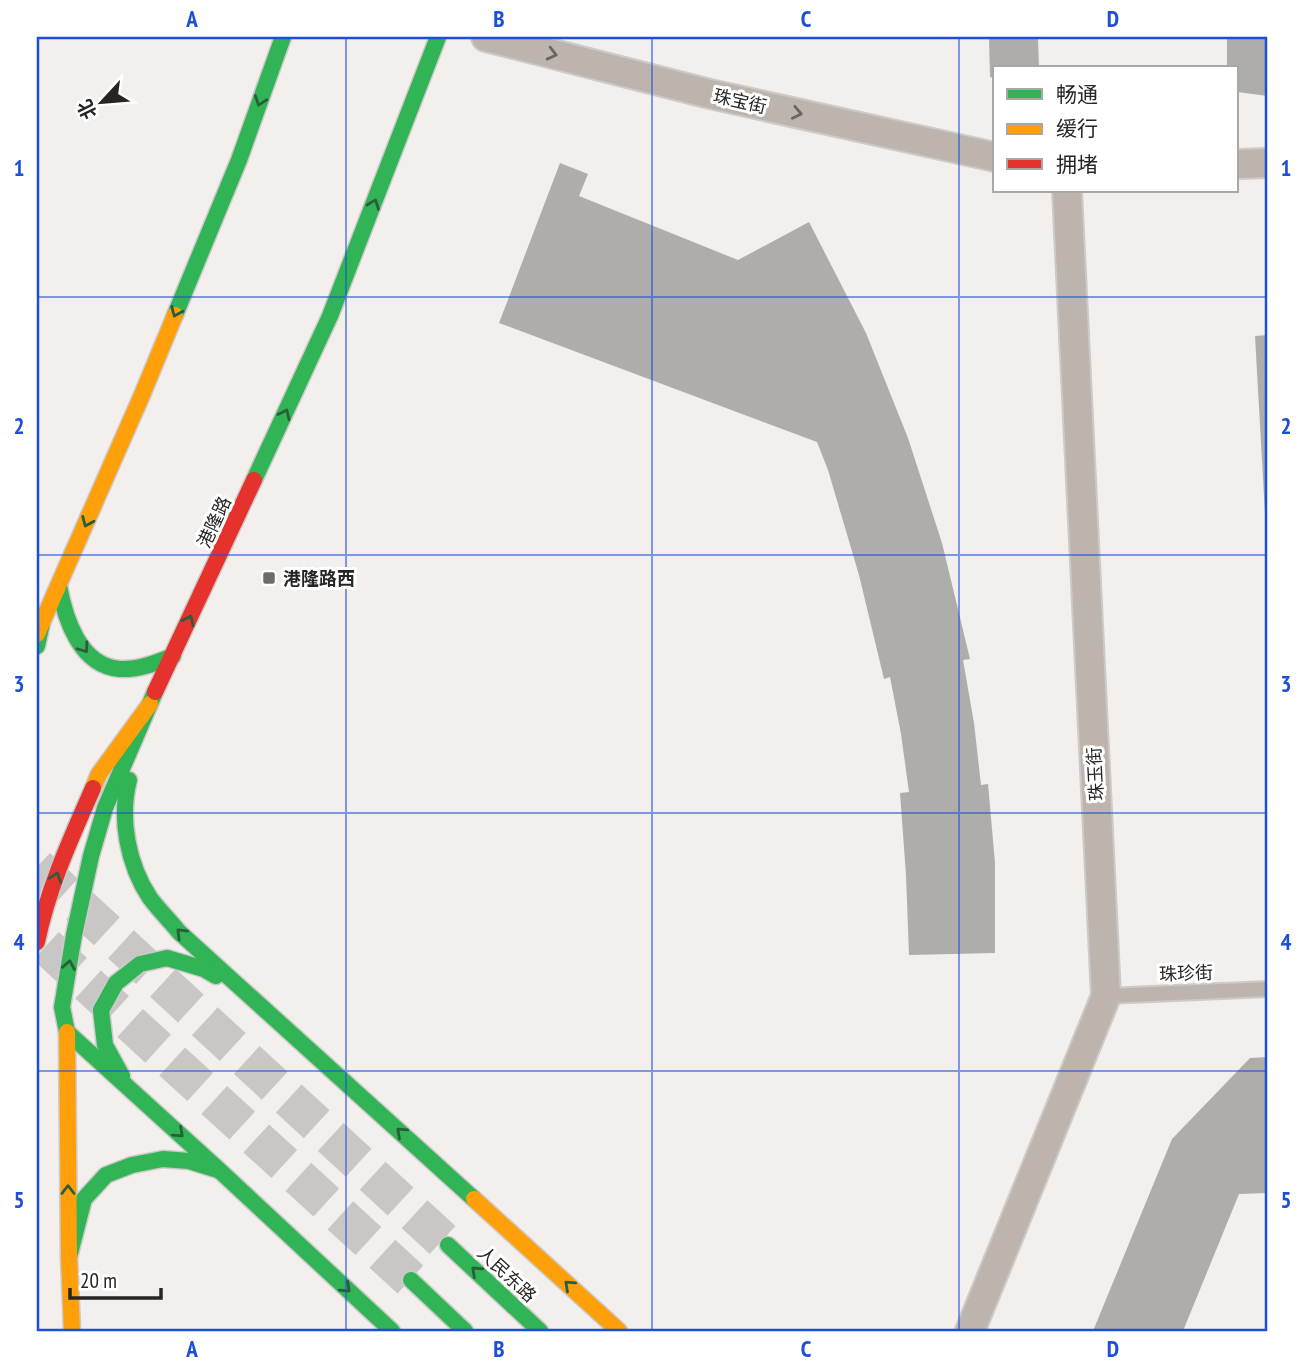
<svg xmlns="http://www.w3.org/2000/svg" width="1305" height="1368" viewBox="0 0 1305 1368" font-family="'PT Sans Narrow','Noto Sans SC',sans-serif">
  <rect width="100%" height="100%" fill="#f2efed"/>
  <g fill="#afacac">
    <path d="M989,37H1038L1039,68H995V78L990,77Z"/>
    <path d="M1227,37H1268V96L1237,92V68H1227Z"/>
    <path d="M560,163L588,174L579,196L738,260L809,222L866,333L908,438L942,543L970,659L963,660L974,723L981,785L988,784L995,863V953L909,955L906,875L900,793L909,792L901,734L890,677L884,679L859,575L828,470L817,442L499,323Z"/>
    <path d="M1268,335V532H1266L1255,336Z"/>
    <path d="M1268,1057V1193L1239,1194L1183,1331H1093L1172,1139L1250,1058Z"/>
  </g>
  <g fill="none" stroke-linecap="round" stroke-linejoin="round">
    <g stroke="#c9c7c5" stroke-width="38" stroke-dasharray="38 19" stroke-linecap="butt">
      <path d="M37,867L448,1245"/>
      <path d="M46,946L411,1280"/>
    </g>
    <defs>
      <path id="lane" d="M1106,996L1268,989"/>
      <g id="street">
        <path d="M486,37L710,94L995,157"/>
        <path d="M1237,164L1268,163"/>
        <path d="M970,1331L1106,996L1067,191"/>
      </g>
      <g id="fast">
        <path d="M175,315L239,160L283,37"/>
        <path d="M254,480L330,316L438,37"/>
        <path d="M59,586C65,619 80,666 120,669C138,670 156,663 173,656"/>
        <path d="M37,646L42,623"/>
        <path d="M155,692L105,808L91,856L74,935L62,1007L67,1032L219,1170L392,1331"/>
        <path d="M129,780C119,819 128,865 150,898C159,910 170,921 179,932L474,1199"/>
        <path d="M122,1076L105,1045L101,1010L116,983L140,964L167,958L204,969L216,976"/>
        <path d="M448,1245L540,1331"/>
        <path d="M69,1257L84,1199L106,1175L132,1165L163,1159L189,1161L218,1170"/>
        <path d="M411,1280L465,1331"/>
      </g>
      <g id="slow">
        <path d="M37,634L142,395L175,315"/>
        <path d="M93,788L99,774L150,704"/>
        <path d="M67,1032L69,1257L72,1331"/>
        <path d="M474,1199L619,1331"/>
      </g>
      <g id="jam">
        <path d="M155,692L254,480"/>
        <path d="M37,942C48,888 71,838 93,788"/>
      </g>
    </defs>
    <use href="#lane" stroke="#cdcbca" stroke-width="18"/>
    <use href="#street" stroke="#cdcbca" stroke-width="32"/>
    <use href="#fast" stroke="#cdcbca" stroke-width="19"/>
    <use href="#slow" stroke="#cdcbca" stroke-width="19"/>
    <use href="#jam" stroke="#cdcbca" stroke-width="19"/>
    <use href="#lane" stroke="#bdb4ae" stroke-width="14"/>
    <use href="#street" stroke="#bdb4ae" stroke-width="28"/>
    <use href="#fast" stroke="#30b455" stroke-width="16"/>
    <use href="#slow" stroke="#ff9f0a" stroke-width="16"/>
    <use href="#jam" stroke="#e5322d" stroke-width="16"/>
  </g>
  <defs><path id="oneway-chevron" d="M-2-3.5L2.5 0L-2 3.5" fill="none" stroke-width="1.6" stroke-linecap="round" stroke-linejoin="round" transform="scale(1.75)"/></defs>
  <g stroke="#6a6562">
    <use href="#oneway-chevron" transform="translate(552 54) rotate(14)"/>
    <use href="#oneway-chevron" transform="translate(797 113) rotate(12)"/>
  </g>
  <g stroke="#2b5e38">
    <use href="#oneway-chevron" transform="translate(260 101) rotate(109)"/>
    <use href="#oneway-chevron" transform="translate(374 204) rotate(-69)"/>
    <use href="#oneway-chevron" transform="translate(176 312) rotate(113)"/>
    <use href="#oneway-chevron" transform="translate(285 414) rotate(-65)"/>
    <use href="#oneway-chevron" transform="translate(87 522) rotate(113)"/>
    <use href="#oneway-chevron" transform="translate(189 620) rotate(-65)"/>
    <use href="#oneway-chevron" transform="translate(84 648) rotate(54)"/>
    <use href="#oneway-chevron" transform="translate(56 877) rotate(-71)"/>
    <use href="#oneway-chevron" transform="translate(181 933) rotate(-135)"/>
    <use href="#oneway-chevron" transform="translate(69 965) rotate(-80)"/>
    <use href="#oneway-chevron" transform="translate(401 1132) rotate(-138)"/>
    <use href="#oneway-chevron" transform="translate(179 1133) rotate(42)"/>
    <use href="#oneway-chevron" transform="translate(68 1190) rotate(-90)"/>
    <use href="#oneway-chevron" transform="translate(476 1271) rotate(-137)"/>
    <use href="#oneway-chevron" transform="translate(569 1285) rotate(-138)"/>
    <use href="#oneway-chevron" transform="translate(346 1288) rotate(43)"/>
  </g>
  <path fill="none" stroke="#1d4ed8" stroke-width="2" stroke-opacity="0.55" d="M346,37V1331M652,37V1331M959,37V1331M37,297H1268M37,555H1268M37,813H1268M37,1071H1268"/>
  <rect fill="#6e6c6a" stroke="#fff" stroke-width="2.5" x="262" y="571" width="14" height="14" rx="3.5"/>
  <g text-anchor="middle" dominant-baseline="central" stroke-width="6" stroke-linejoin="round" paint-order="stroke">
    <g font-size="18" fill="#272524" stroke="#fff">
      <text transform="translate(740 101) rotate(13)">珠宝街</text>
      <text transform="translate(214 522) rotate(-65)">港隆路</text>
      <text transform="translate(1095 774) rotate(-93)">珠玉街</text>
      <text transform="translate(1186 973) rotate(-2)">珠珍街</text>
      <text transform="translate(507 1274) rotate(43)">人民东路</text>
    </g>
    <g font-size="18" font-weight="bold" fill="#272524" stroke="#fff" text-anchor="start">
      <text x="283" y="578">港隆路西</text>
    </g>
  </g>
  <rect width="1305" height="1368" fill="none" stroke="#ffffff" stroke-width="77"/>
  <rect x="993" y="66" width="245" height="126" fill="#ffffff" stroke="#a9a8a7" stroke-width="2"/>
  <rect x="1007" y="89" width="35" height="10" fill="#30b455" stroke="#a9a8a7" stroke-width="2"/>
  <text x="1056" y="102" font-size="21" fill="#272524">畅通</text>
  <rect x="1007" y="124" width="35" height="10" fill="#ff9f0a" stroke="#a9a8a7" stroke-width="2"/>
  <text x="1056" y="136" font-size="21" fill="#272524">缓行</text>
  <rect x="1007" y="159" width="35" height="10" fill="#e5322d" stroke="#a9a8a7" stroke-width="2"/>
  <text x="1056" y="172" font-size="21" fill="#272524">拥堵</text>
  <g transform="translate(102 102) rotate(244)" stroke="#ffffff" stroke-width="5" paint-order="stroke">
  <path d="M0-5L12 26L0 18L-12 26Z" fill="#272524"/>
  <text y="-10" font-size="19" font-weight="bold" text-anchor="middle" fill="#272524">北</text>
  </g>
  <path d="M70 1288v10h91v-10" fill="none" stroke="#272524" stroke-width="3.5"/>
  <text x="80" y="1288" font-size="21" fill="#272524" stroke="#ffffff" stroke-width="5" paint-order="stroke">20 m</text>
  <rect x="38" y="38" width="1228" height="1292" fill="none" stroke="#1d4ed8" stroke-width="2.5"/>
  <g font-size="23" text-anchor="middle" font-weight="bold" fill="#1d4ed8">
    <text x="192" y="27">A</text>
    <text x="499" y="27">B</text>
    <text x="806" y="27">C</text>
    <text x="1113" y="27">D</text>
    <text x="19" y="176">1</text>
    <text x="1286" y="176">1</text>
    <text x="19" y="434">2</text>
    <text x="1286" y="434">2</text>
    <text x="19" y="692">3</text>
    <text x="1286" y="692">3</text>
    <text x="19" y="950">4</text>
    <text x="1286" y="950">4</text>
    <text x="19" y="1208">5</text>
    <text x="1286" y="1208">5</text>
    <text x="192" y="1357">A</text>
    <text x="499" y="1357">B</text>
    <text x="806" y="1357">C</text>
    <text x="1113" y="1357">D</text>
  </g>
</svg>
